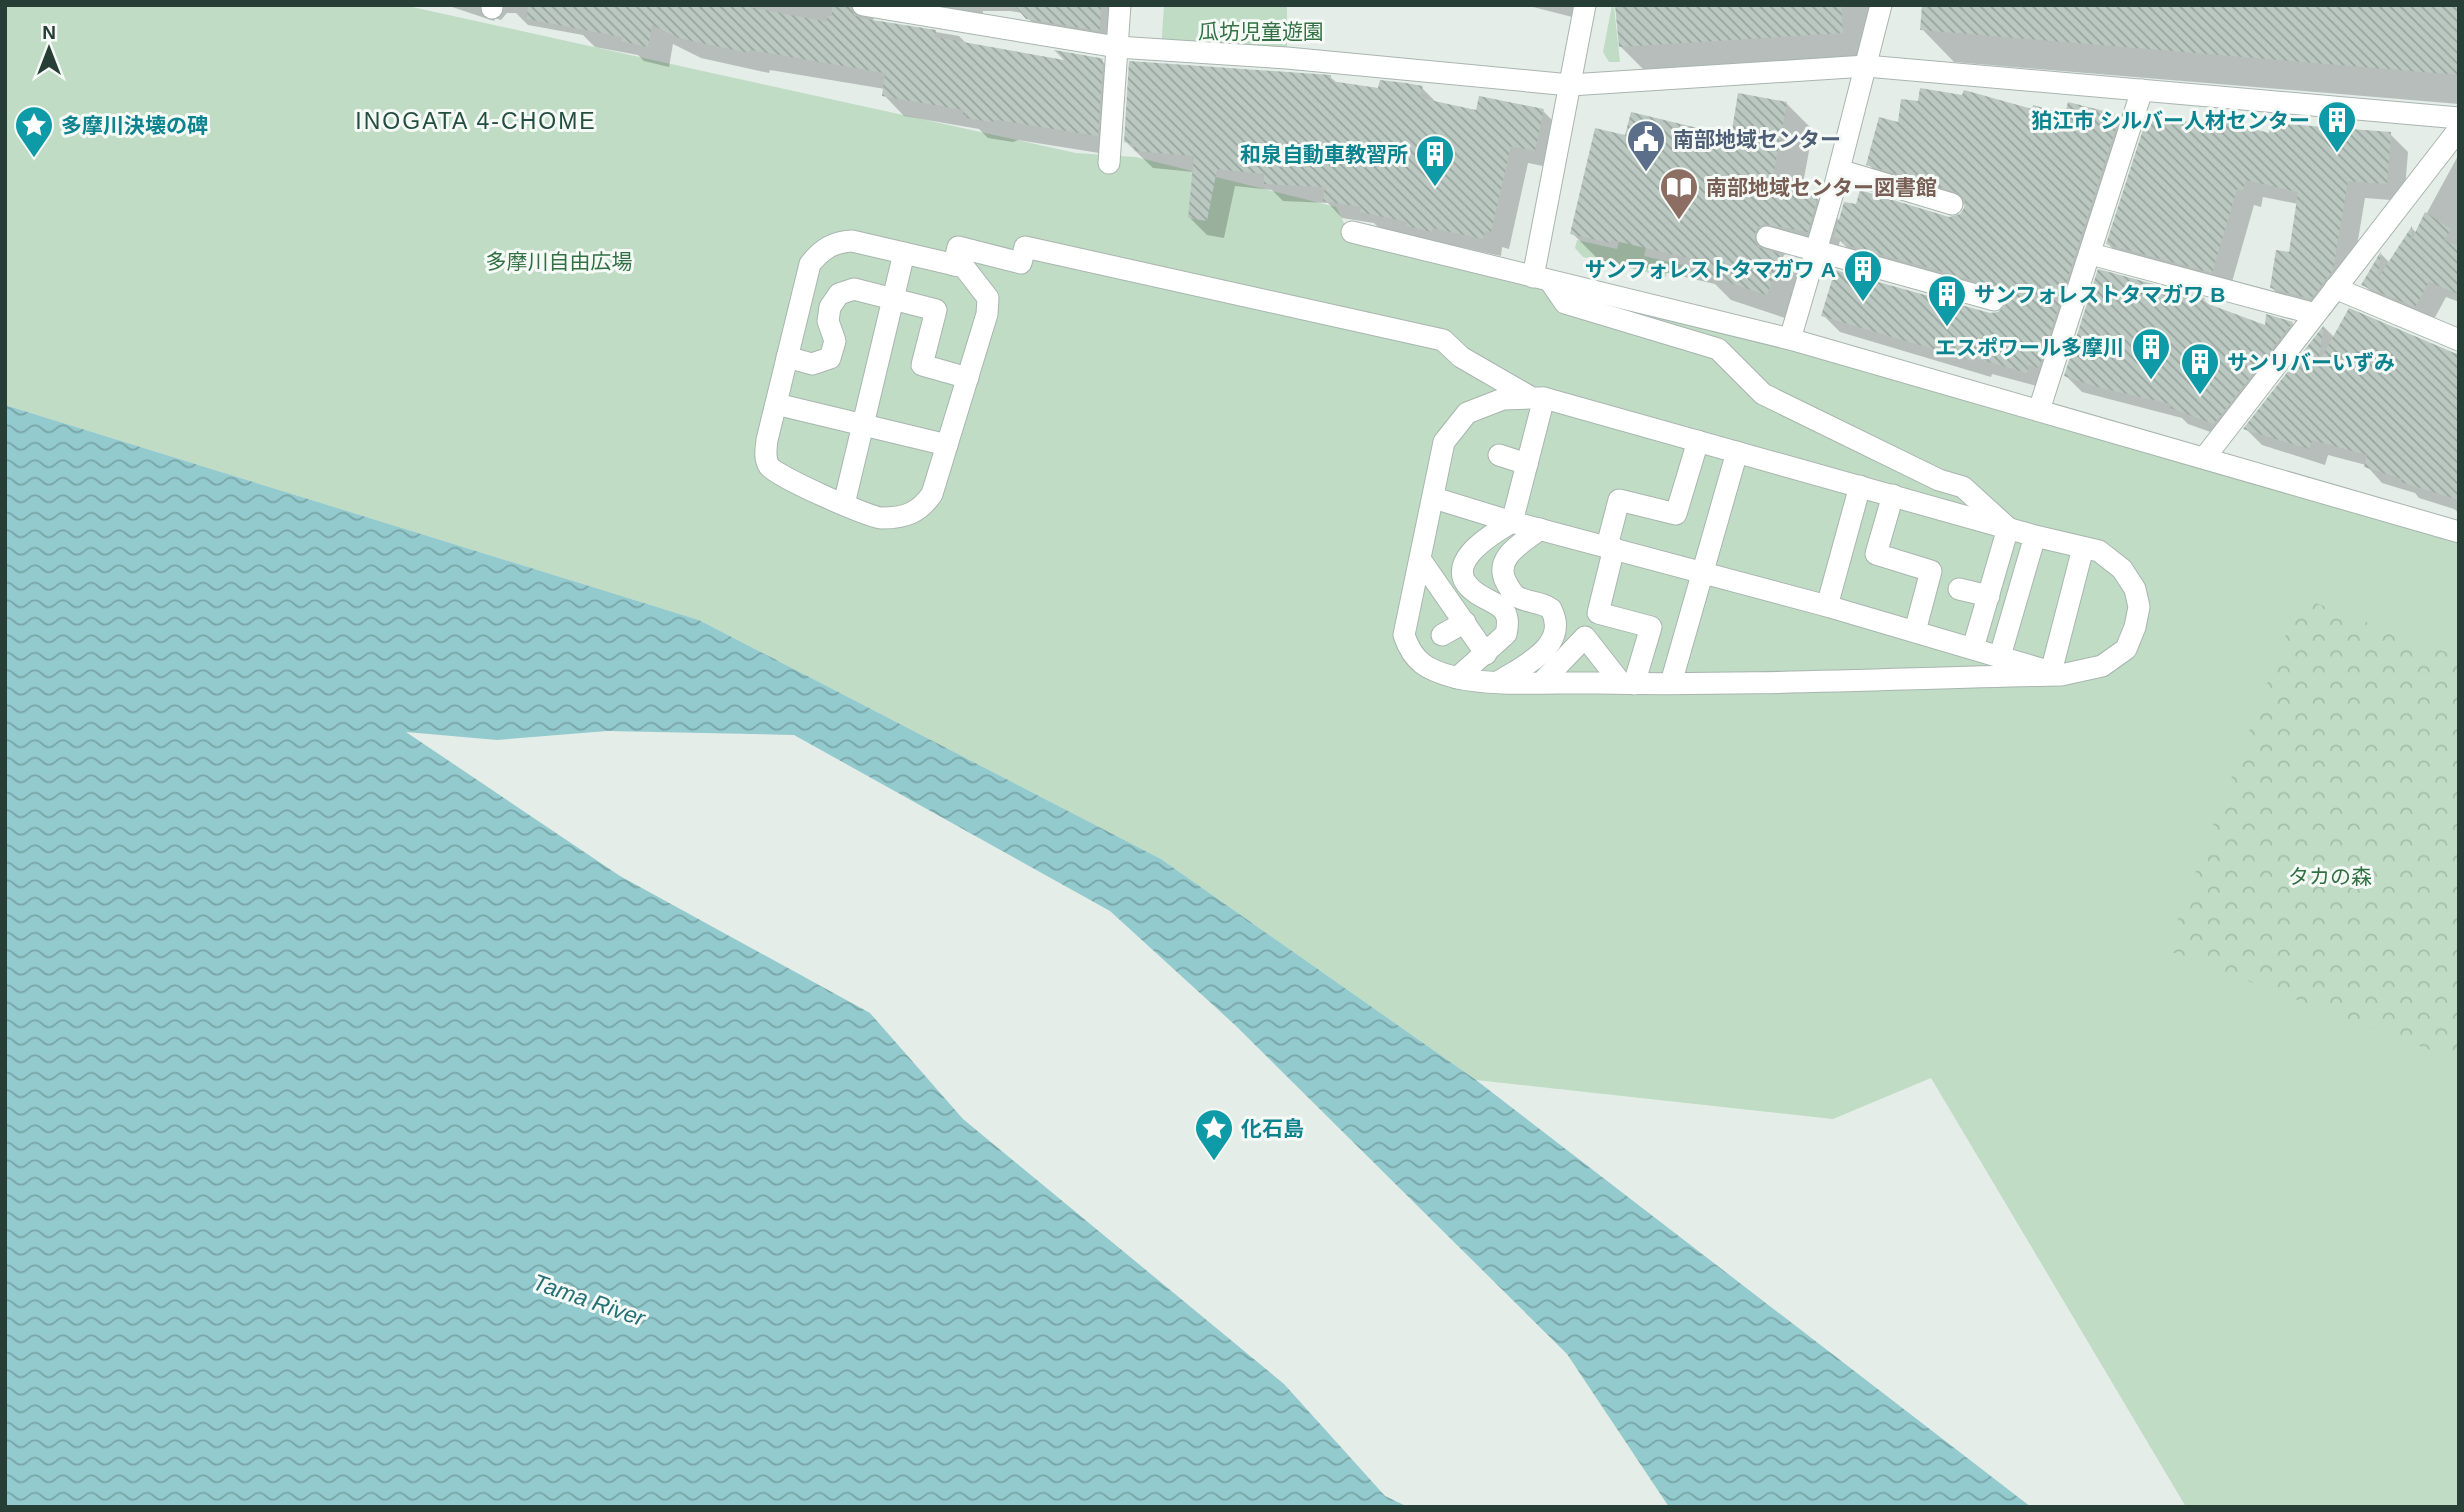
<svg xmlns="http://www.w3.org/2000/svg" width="2464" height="1512" viewBox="0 0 2464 1512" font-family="Arial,'Noto Sans JP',sans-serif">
  <defs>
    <pattern id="forest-crowns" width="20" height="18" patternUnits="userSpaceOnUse" patternTransform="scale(1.75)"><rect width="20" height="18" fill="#c0dcc5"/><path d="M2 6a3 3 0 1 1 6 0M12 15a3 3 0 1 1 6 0" fill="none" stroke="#a5beaa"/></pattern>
    <pattern id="water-waves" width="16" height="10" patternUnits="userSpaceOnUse" patternTransform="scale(1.75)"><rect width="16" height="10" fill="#93cacd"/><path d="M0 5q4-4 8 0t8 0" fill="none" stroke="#78a5a7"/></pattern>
    <pattern id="building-back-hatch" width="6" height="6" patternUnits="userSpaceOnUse" patternTransform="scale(1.75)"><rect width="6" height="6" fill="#bbc8c2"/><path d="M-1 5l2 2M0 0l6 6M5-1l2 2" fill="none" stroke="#98a49e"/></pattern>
  </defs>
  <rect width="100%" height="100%" fill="#e5ede9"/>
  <g fill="#c0dcc5">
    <path d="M5,5H403L1076,153L1136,157L1336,207L1352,239L1713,327L2225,473L2459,543V1507H2186L1931,1078L1833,1119L1476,1080L1161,859L699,620L5,405Z"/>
    <path d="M1164,5H1287V58L1161,50Z"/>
    <path d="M1612,5H1618L1614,6L1620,62H1609L1603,52Z"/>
    <path d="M1624,220L1651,226L1644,256L1683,265L1681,271L1668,268L1666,277L1583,257L1575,248L1577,240L1617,249Z"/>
  </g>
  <path fill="url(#forest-crowns)" d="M2300,597L2459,657V1061L2166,950Z"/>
  <path fill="url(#water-waves)" d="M5,405L699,620L1161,859L1476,1080L2031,1507H1669L1567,1354L1235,1025L1110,911L794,735L607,731L497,740L406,732L620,876L870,1013L963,1119L1284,1384L1385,1496L1408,1507H5Z"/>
  <g fill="#0003">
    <path d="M446,5H1124L1120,50L1048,39L1023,13L1010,11H983L982,28L878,13L872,21L959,36L969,46L1068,63L1102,61L1123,81L1118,156L1018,140L1013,142L988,138L979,129L904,116L884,95L885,89L770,70L769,73L701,58L673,44L669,67L644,61L638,55L595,47L583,35L528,25L516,13H507L501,20L495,18L494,21Z"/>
    <path d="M1525,5H1591L1588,21Z"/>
    <path d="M1629,5H1886L1874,65L1652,78L1620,46Z"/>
    <path d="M2459,5V104L1954,62L1922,29Z"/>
    <path d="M1330,77L1337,83L1379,90L1422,88L1437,103L1478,112L1543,111L1561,129L1553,168L1528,163L1509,249L1502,247L1501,256L1451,245L1450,249L1380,229L1374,223L1342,218L1328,203L1283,201L1272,190L1235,186L1224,238L1207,235L1190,218L1194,172L1153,168L1125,141Z"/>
    <path d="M1786,103L1813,130L1801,194L1817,198L1840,221L1949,218L1961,216L1966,205L1885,181L1868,164L1899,124L2033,111L2066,116L2119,117L2136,133L2044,388L1992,374L1991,377L1840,332L1823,315L1999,314L2008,301L1862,261L1840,241L1835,258L1791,251L1784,255L1782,259L1807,283L1794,321L1731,300L1715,284L1637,266V269L1599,260L1572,233L1626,137L1732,138Z"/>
    <path d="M2211,130L2270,135L2288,131L2390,134L2408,152L2404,201L2365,198L2350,288L2329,316L2290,306L2272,288L2290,254L2298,204L2263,197L2261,207L2254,205L2230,289L2126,262L2108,244Z"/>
    <path d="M2459,154V302L2446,297L2432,323L2380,301L2364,285L2381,254L2390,263L2412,228L2416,233Z"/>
    <path d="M2204,300L2211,307L2266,328L2268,317L2292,323L2308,339L2230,439L2188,424L2182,418L2082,392L2066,376Z"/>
    <path d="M2324,327L2334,337L2459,354V513L2454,509L2419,498L2415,493L2382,483L2366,465L2328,455L2325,465L2262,445L2246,429Z"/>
  </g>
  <g fill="url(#building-back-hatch)">
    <path d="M528,5H738L827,22V16H832V5H850L854,15L860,18L936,30L935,37L1064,60L1054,50L1100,58L1103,59L1098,136L997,120L992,122L966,118V115H963L964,110L882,96L885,73L750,50L749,53L679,38L652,25L648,47L621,41L622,37L527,19Z"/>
    <path d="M1014,5H1101L1100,31L1026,19Z"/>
    <path d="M1615,5H1841L1843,33L1619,47Z"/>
    <path d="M1922,5H2459V75L1920,30Z"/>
    <path d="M1129,61L1331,75V81L1378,88L1380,80L1406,83L1423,86L1420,98L1476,110L1479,96L1544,109L1535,151L1511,146L1491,232L1485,231L1483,239L1433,228L1432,232L1407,226V222L1360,212L1361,207L1323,201L1325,187L1264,184V174L1217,169L1207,221L1188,218L1194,156L1134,151V144L1124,142Z"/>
    <path d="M1920,88L1962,95L1964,90L2032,109L2033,105L2065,114L2068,102L2120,115L2039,368L2029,365L2027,373L1975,358L1974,361L1821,316L1835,270L1990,313L1998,312L2006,304V296L1998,287L1843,244L1844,240L1834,237L1844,202L1856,204L1860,190L1949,217L1960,214L1964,208L1965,200L1956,192L1866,165L1879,117L1898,122L1901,99L1918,101Z"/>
    <path d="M1738,93L1787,102L1771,186L1818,196L1808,232L1764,224L1758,227L1755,233V241L1758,247L1781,254L1767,295L1702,274L1706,262L1611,240L1610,243L1570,234L1595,128L1625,135L1631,112L1731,136Z"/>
    <path d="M2149,111L2209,128L2212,118L2269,133L2270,125L2286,129V124L2391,132L2387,184L2348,181L2333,270L2311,299L2270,288L2276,250L2289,252L2298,192L2246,180L2243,190L2237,189L2212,273L2106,244Z"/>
    <path d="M2425,212L2451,229L2444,240L2459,246V294L2429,282L2415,307L2361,285L2381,251L2378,278L2412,226L2411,241Z"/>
    <path d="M2098,269L2205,298L2203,302L2265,325L2266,314L2293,322L2214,424L2170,408L2171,404L2101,388L2064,376Z"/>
    <path d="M2349,308L2459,355V500L2401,482L2402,479L2364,467L2367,455L2312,440L2309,449L2243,429L2324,325L2318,364Z"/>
  </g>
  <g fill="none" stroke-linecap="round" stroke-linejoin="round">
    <defs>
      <g id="minor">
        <path d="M863,5L1117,47L1287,58L1570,85L1866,66L2459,118"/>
        <path d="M492,8V5"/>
        <path d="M1109,163L1120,5"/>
        <path d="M1839,170L1952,204"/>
        <path d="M1352,232L1790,339L2459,532"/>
        <path d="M1767,237L1994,300"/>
        <path d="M852,241L964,267L988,298L987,314L932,494C919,513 905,518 882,518C870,518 775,476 769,466C764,458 766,449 767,440L810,264C822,249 833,242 852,241Z"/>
        <path d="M2091,254L2315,314"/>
        <path d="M954,265L958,247L1021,263L1025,247L1443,340L1461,357L1532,398H1544L2035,536L2099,551L2122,569L2135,589L2139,607L2135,627L2126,649L2102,666L2061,675C1906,678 1751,686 1597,683C1556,682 1492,687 1454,677C1427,670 1413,662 1404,635L1444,442L1467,413L1503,399L1532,398"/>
        <path d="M1533,277L1585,5"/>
        <path d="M1550,281L1565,303L1718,349L1763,394L1939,480L1963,487L2008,528L1973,648"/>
        <path d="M2335,288L2459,340"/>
        <path d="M1790,339L1834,189L1881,5"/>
        <path d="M787,357L812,364L830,358L835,341L828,321L830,307L839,294L854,289L936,310L922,365L968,378"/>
        <path d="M776,404L947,445"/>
        <path d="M2039,410L2142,90"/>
        <path d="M1499,455L1527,464"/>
        <path d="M2205,457L2459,129"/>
        <path d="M1893,495L1876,554L1931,571L1915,631"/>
        <path d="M1434,498L1512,522L1827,606L2041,669"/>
        <path d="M844,504L904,253"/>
        <path d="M1607,546L1619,500L1676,514L1698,441"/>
        <path d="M1614,548L1598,613L1651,627L1634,684"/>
        <path d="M1420,559L1486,654"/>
        <path d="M1959,589L1989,596"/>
        <path d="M1827,606L1860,486"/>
        <path d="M1442,635L1465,622"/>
        <path d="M2000,656L2035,536"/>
        <path d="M2051,672L2083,548"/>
        <path d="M1457,678L1506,634C1513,604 1494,606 1475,592C1438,565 1492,534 1512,522L1544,398"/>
        <path d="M1498,682C1523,666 1570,646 1551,609C1541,601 1526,603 1516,596C1511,592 1509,587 1506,582C1493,557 1524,542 1540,529"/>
        <path d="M1542,682L1585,637L1621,683"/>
        <path d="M1671,683L1737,452"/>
      </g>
    </defs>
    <use href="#minor" stroke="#a8b5af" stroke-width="23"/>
    <use href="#minor" stroke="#fff" stroke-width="21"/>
  </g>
  <defs>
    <symbol id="building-pin" viewBox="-11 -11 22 30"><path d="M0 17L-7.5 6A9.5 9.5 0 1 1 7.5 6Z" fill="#0f9aa8" stroke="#f6faf7"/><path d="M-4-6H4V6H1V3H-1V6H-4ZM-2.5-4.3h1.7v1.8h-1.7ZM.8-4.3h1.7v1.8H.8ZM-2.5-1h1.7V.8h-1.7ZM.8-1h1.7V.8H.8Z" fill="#fff"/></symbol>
    <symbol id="sight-pin" viewBox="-11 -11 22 30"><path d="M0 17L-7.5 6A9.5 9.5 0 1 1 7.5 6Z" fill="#0f9aa8" stroke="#f6faf7"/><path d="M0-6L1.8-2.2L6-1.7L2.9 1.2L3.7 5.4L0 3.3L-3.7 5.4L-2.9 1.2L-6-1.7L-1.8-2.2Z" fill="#fff"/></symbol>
    <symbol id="civic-pin" viewBox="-11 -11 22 30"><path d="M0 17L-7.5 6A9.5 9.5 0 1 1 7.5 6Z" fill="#5c6f8a" stroke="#f6faf7"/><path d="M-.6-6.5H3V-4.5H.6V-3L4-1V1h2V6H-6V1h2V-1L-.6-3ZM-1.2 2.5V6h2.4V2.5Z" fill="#fff"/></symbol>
    <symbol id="library-pin" viewBox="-11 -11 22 30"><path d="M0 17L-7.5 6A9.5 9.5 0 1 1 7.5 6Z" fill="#8d6e63" stroke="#f6faf7"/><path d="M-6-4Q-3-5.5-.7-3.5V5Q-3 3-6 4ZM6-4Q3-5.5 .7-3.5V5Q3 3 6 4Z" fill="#fff"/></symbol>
  </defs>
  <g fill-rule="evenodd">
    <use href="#building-pin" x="2315" y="98" width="44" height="60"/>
    <use href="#sight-pin" x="12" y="103" width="44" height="60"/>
    <use href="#civic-pin" x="1624" y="117" width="44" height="60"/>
    <use href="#building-pin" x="1413" y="132" width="44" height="60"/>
    <use href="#library-pin" x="1657" y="165" width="44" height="60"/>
    <use href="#building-pin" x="1841" y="247" width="44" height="60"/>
    <use href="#building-pin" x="1925" y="272" width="44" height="60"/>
    <use href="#building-pin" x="2129" y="325" width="44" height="60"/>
    <use href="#building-pin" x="2178" y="340" width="44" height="60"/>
    <use href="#sight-pin" x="1192" y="1106" width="44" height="60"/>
  </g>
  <g text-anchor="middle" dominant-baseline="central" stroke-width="6" stroke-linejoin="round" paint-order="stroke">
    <g font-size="21" fill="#337145" stroke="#f6faf7">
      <text x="1261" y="31">瓜坊児童遊園</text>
      <text x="559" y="261">多摩川自由広場</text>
      <text x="2330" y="876">タカの森</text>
    </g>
    <g font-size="21" font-weight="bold" fill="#0d838f" stroke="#f6faf7" text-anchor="end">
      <text x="2310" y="120">狛江市 シルバー人材センター</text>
      <text x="61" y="125" text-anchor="start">多摩川決壊の碑</text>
      <text x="1408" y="154">和泉自動車教習所</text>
      <text x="1836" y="269">サンフォレストタマガワ A</text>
      <text x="1974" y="294" text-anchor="start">サンフォレストタマガワ B</text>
      <text x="2124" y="347">エスポワール多摩川</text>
      <text x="2227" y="362" text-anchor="start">サンリバーいずみ</text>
      <text x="1241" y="1128" text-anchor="start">化石島</text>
    </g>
    <g font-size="21" font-weight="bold" fill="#4e5e75" stroke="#f6faf7" text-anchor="start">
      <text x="1673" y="139">南部地域センター</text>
    </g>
    <g font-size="21" font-weight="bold" fill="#785e54" stroke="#f6faf7" text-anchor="start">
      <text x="1706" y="187">南部地域センター図書館</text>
    </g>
    <g font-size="23" letter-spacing="2" fill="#234e40" stroke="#f6faf7">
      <text x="476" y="121">INOGATA 4-CHOME</text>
    </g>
    <g font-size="23" font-style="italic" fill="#257075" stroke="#f6faf7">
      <text transform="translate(589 1300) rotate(19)">Tama River</text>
    </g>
  </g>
  <rect width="2464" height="1512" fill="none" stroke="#263e35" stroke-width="14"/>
  <g transform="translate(49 49)" stroke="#f6faf7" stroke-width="5" paint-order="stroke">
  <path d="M0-5L12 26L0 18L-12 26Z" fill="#263e35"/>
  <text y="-10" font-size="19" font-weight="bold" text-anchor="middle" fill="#263e35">N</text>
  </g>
</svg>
